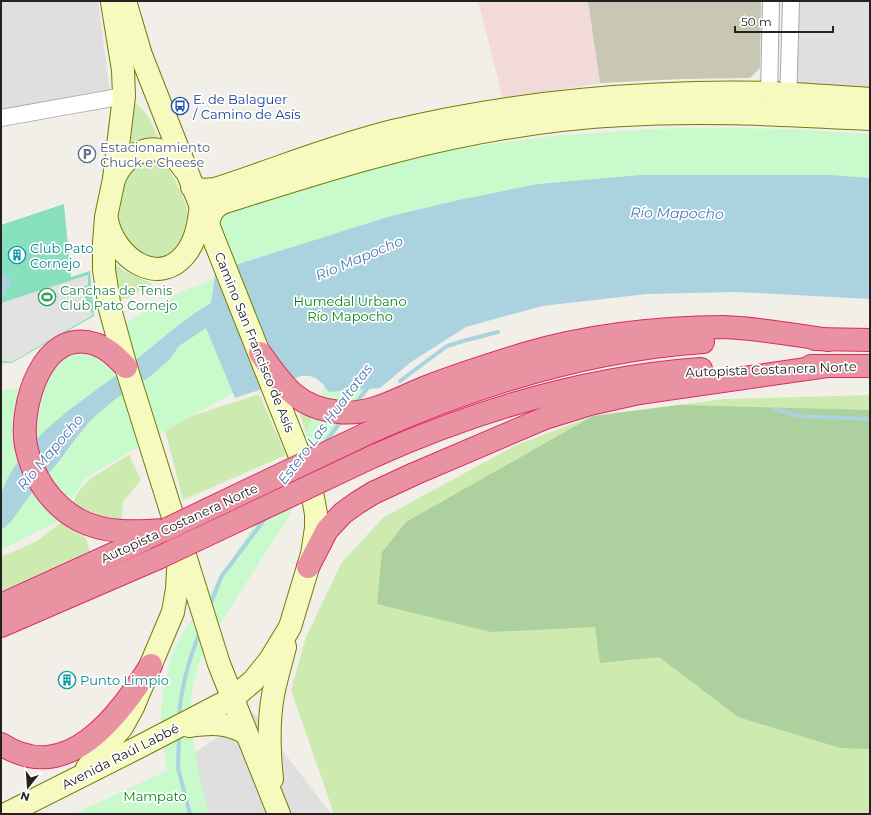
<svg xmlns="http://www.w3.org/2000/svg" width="871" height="815" viewBox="0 0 871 815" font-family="Montserrat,sans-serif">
  <rect width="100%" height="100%" fill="#f2efe9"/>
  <g fill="#e0dfdf">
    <path d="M1,1H98L110,92L1,109Z"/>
    <path d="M800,1H870V94L795,83Z"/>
    <path d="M254,713L331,814H74L167,771Z"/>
  </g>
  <path fill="#f2dad9" d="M478,1H588L600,83L503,99Z"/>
  <path fill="#c7c7b4" d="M588,1H761L760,68L750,78L681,79L600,83Z"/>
  <g fill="#cdebb0">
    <path d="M135,103C148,112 154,127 159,142L126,150L131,106Z"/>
    <path d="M151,158L167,164C173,178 183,194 187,209C192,228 182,255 161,259C155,260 146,258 140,257L121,235L119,215L126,174L133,163Z"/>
    <path d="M110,257L122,270L152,284L130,297L115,302Z"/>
    <path d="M259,394L286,455L183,500L165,430L192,416Z"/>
    <path d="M870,395V814H334L291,690L306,637L342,562L384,517L514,446L593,416L724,399Z"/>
    <path d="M298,408L357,419L308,439Z"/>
    <path d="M129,455L141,480L123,502L122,520C103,518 89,512 73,503L78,492L91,478Z"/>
    <path d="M62,522L86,538L90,551L40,579L1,597V557L35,542Z"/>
  </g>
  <path fill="#add19e" d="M679,405L870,410V749L840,748L738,717L659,657L600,663L595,627L491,632L377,604L382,552L406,522L593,416Z"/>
  <g fill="#c8facc">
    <path d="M696,128L789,129L870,134V178L831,175H640L538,184L391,216L235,265L218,229L220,216L294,189L414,157L455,149L554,136L650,129Z"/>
    <path d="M242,269L722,284L519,305L450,328L374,378L345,417L285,523L219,625L200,660L193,685L191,701V726L199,774L209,814H74L167,771L161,728V709L164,686L172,656L181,636L249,533L299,451L311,419L322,398L324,386L321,377L314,369L246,386L177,424L87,477L66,505L56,522L1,550V390L23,388L65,358L97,338L185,290Z"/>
  </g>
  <path fill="#88e0be" d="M64,204L71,277L90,271L94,316L12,363H1V225Z"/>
  <path fill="#e2e2e2" d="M88,275V285L81,288L93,315L12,362L1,361V303Z"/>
  <g fill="#aad3df">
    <path d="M640,175H831L870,178V299L736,292L647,294L542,306L466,327L411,362L380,388L329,392C321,381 315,374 301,376L235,398L206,328L179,346L170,359L162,366L152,375L114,400L91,420L76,438L60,460L28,498L10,523L1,530C1,521 0,498 2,491C25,433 84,401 131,364C157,343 182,320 211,303L215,274L235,265L391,216L459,200L538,184Z"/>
    <path d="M1,272L12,281L1,301Z"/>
  </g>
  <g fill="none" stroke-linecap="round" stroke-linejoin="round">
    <g stroke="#aad3df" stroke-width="4">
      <path d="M400,381L447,346L463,341L498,332"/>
      <path d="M355,404L371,384"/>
      <path d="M775,409L800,416L870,419"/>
      <path d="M323,445L342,420"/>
      <path d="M210,606L221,577L267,516"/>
      <path d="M179,719C180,691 190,657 200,631"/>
      <path d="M179,734L178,768L190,814"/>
    </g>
    <defs>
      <g id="street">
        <path d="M769,93L771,1"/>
        <path d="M788,105L791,1"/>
        <path d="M1,118L124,96"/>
      </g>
      <g id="secondary">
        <path d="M112,2L123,70L124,96L114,179L106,217L104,243V270L110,309L126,367L219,664L279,814"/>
        <path d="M114,179C124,156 149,140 173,156C178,160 182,166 185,170"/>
        <path d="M192,187L203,190L215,189C274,170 332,146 393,131C512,102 648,90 770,93C803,94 837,97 870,99"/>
        <path d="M107,220C114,257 159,290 187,252C197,238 199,221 201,205"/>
        <path d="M208,223C211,212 214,206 225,202C279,185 334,167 389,153C465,133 544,119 623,115C705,110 788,115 870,119"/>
        <path d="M189,726C211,723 226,722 246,733"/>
        <path d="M87,768L122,727L133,707L173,612L177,589L179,552"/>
        <path d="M272,779C269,751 268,723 273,695C276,679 281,663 285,647"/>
        <path d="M6,814L135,749L233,698L253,681L270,660L290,627L312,554L316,528V514L311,486L305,469L163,111L141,55L125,1"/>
      </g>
      <g id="highway">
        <path d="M815,339L870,340"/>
        <path d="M260,353C283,385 297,408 339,412C372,416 399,397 429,386C460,374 492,364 524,354C585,336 659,327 723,327C758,328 794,335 829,340"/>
        <path d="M811,366H870"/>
        <path d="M126,367C117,358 108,348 95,344C42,326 19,408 26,446C32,476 51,505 79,520C105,534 137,532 165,530"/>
        <path d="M366,434C472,386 586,350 703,342"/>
        <path d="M374,456C477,410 587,377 701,369"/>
        <path d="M308,567L327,530L343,513L357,503L373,493L414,474L545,418L590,404L639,393L827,366"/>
        <path d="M1,605L159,533"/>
        <path d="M1,626L156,559"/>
        <path d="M1,744C68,787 119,715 151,665"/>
      </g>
    </defs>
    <use href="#street" stroke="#a9a9a9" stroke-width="18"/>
    <use href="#secondary" stroke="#707d05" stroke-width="24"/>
    <use href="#highway" stroke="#dc2a67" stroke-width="24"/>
    <use href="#street" stroke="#fff" stroke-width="16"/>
    <use href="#secondary" stroke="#f7fabf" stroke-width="22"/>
    <use href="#highway" stroke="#e892a2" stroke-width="22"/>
    <defs>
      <g id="highway-bridge">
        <path d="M165,530L366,434"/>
        <path d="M156,559L374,456"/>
      </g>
    </defs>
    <use href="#highway-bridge" stroke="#dc2a67" stroke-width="24" stroke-linecap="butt"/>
    <use href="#highway-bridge" stroke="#e892a2" stroke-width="22"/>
  </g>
  <defs>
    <symbol id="bus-ring" viewBox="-11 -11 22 22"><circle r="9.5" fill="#fff" stroke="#1a4fb4" stroke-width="1.5"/><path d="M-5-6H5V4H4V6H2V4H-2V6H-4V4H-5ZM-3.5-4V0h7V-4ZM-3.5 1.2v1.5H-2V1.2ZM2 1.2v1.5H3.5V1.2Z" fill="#1a4fb4"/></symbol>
    <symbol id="parking-ring" viewBox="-11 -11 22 22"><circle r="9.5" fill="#fff" stroke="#5c6f8a" stroke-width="1.5"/><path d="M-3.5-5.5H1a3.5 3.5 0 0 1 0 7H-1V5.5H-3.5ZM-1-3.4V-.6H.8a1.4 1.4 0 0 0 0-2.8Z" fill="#5c6f8a"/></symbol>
    <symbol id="building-ring" viewBox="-11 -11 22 22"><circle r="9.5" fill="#fff" stroke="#0f9aa8" stroke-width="1.5"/><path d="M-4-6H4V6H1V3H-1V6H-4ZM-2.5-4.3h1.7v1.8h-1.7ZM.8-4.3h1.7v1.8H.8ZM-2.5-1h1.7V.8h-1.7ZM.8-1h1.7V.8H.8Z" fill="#0f9aa8"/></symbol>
    <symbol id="stadium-ring" viewBox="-11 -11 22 22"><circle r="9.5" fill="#fff" stroke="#2e9e5b" stroke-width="1.5"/><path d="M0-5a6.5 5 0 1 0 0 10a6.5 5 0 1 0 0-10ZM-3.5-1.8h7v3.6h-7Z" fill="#2e9e5b"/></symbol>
  </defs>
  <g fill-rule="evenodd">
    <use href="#bus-ring" x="170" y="96" width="20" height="20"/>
    <use href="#parking-ring" x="77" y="144" width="20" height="20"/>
    <use href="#building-ring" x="7" y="245" width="20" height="20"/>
    <use href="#stadium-ring" x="37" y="287" width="20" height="20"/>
    <use href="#building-ring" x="57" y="670" width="20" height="20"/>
  </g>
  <g text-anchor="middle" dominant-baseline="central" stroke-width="3.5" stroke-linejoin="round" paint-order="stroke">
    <g font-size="13" fill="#164399" stroke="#fff" text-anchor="start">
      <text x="193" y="99">E. de Balaguer<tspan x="193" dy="15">/ Camino de Asís</tspan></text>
    </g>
    <g font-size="13" fill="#4e5e75" stroke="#fff" text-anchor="start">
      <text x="100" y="147">Estacionamiento<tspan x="100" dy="15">Chuck e Cheese</tspan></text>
    </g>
    <g font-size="13" fill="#0d838f" stroke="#fff" text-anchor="start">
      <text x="30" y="248">Club Pato<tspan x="30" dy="15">Cornejo</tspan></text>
      <text x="80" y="680">Punto Limpio</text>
    </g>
    <g font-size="13" fill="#27864d" stroke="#fff" text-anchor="start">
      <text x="60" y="290">Canchas de Tenis<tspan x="60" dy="15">Club Pato Cornejo</tspan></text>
    </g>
    <g font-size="13" fill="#0c8416" stroke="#fff">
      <text x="350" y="301">Humedal Urbano<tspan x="350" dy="15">Río Mapocho</tspan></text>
      <text x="155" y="796">Mampato</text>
    </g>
    <g font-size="13" fill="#222" stroke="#fff">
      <text transform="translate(255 342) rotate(68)">Camino San Francisco de Asís</text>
      <text transform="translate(771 369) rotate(-2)">Autopista Costanera Norte</text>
      <text transform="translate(179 523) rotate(-25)">Autopista Costanera Norte</text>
      <text transform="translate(120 756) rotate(-27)">Avenida Raúl Labbé</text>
    </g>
    <g font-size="14" font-style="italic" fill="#4a7aab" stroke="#fff">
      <text transform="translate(677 213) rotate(1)">Río Mapocho</text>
      <text transform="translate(359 258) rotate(-23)">Río Mapocho</text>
      <text transform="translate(325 424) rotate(-53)">Estero Las Hualtatas</text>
      <text transform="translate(50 452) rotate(-50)">Río Mapocho</text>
    </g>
  </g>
  <rect width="871" height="815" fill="none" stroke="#222222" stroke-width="4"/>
  <g transform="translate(28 787) rotate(197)" stroke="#ffffff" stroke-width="3" paint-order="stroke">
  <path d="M0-3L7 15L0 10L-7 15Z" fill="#222222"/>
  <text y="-6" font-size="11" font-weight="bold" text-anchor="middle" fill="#222222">N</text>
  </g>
  <path d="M735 26v6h98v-6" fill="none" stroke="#222222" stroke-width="2"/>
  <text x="741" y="26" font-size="12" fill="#222222" stroke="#ffffff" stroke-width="3" paint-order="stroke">50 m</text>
</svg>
